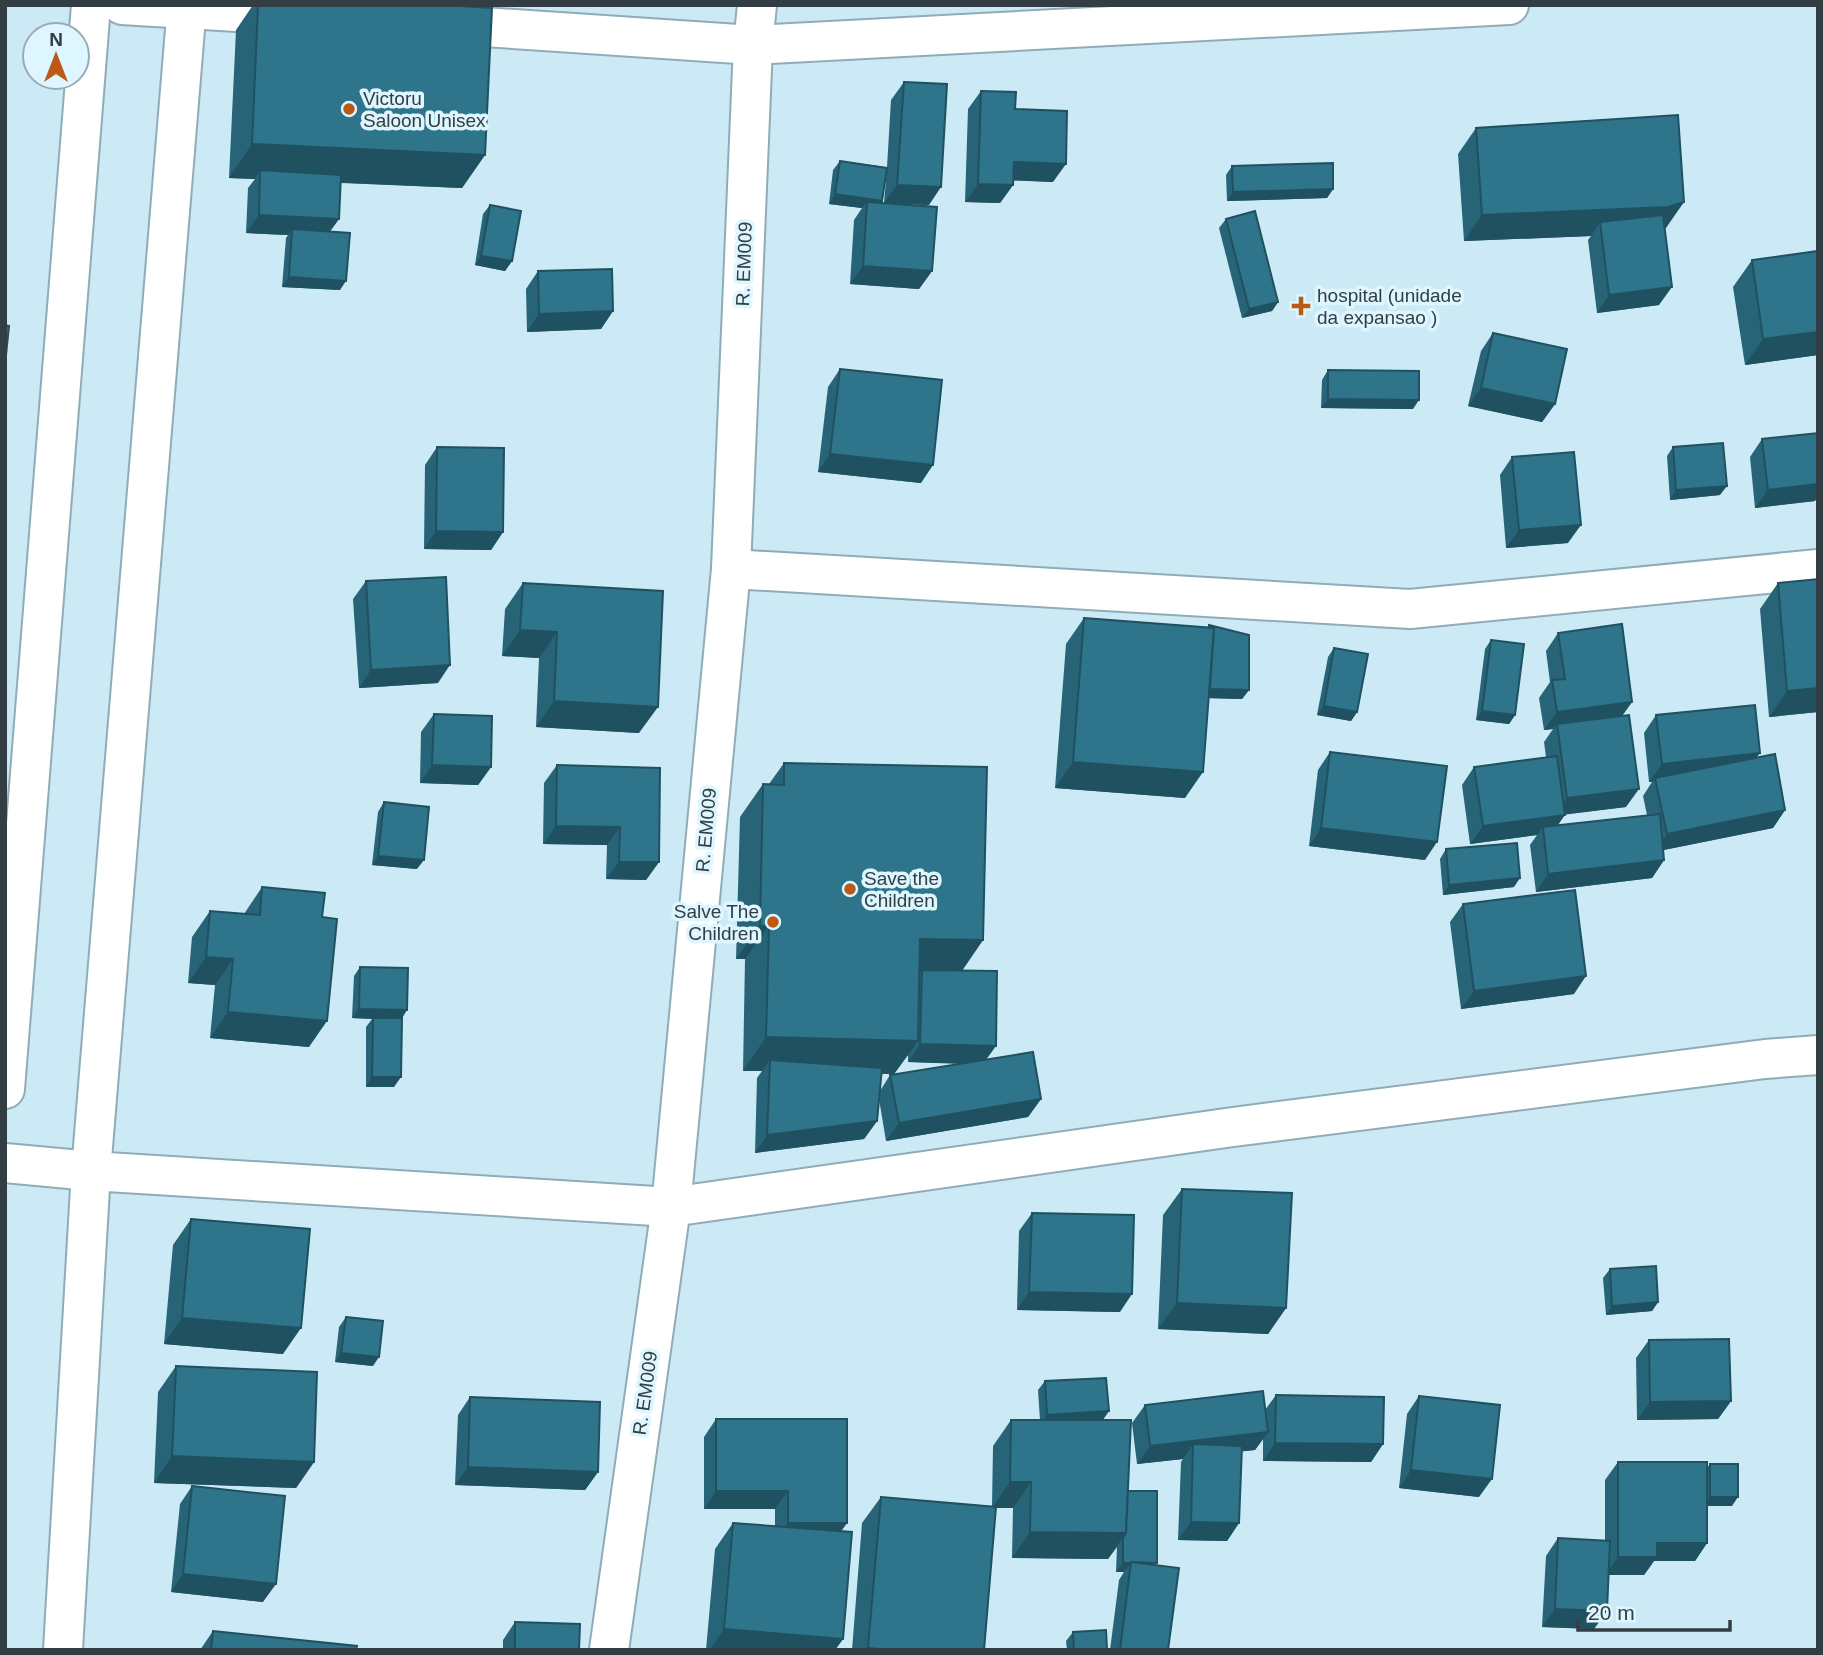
<svg xmlns="http://www.w3.org/2000/svg" width="1823" height="1655" viewBox="0 0 1823 1655" font-family="Helvetica,sans-serif">
  <rect width="100%" height="100%" fill="#cbeaf5"/>
  <g fill="none" stroke-linecap="round" stroke-linejoin="round">
    <defs>
      <g id="minor">
        <path d="M122,5L301,16"/>
        <path d="M438,24L753,45L1509,5"/>
        <path d="M731,569L1410,609L1818,569"/>
        <path d="M5,1089L91,5"/>
        <path d="M5,1163L91,1171L671,1207L1233,1127L1765,1059L1818,1055"/>
        <path d="M63,1650L91,1171L187,5"/>
        <path d="M609,1650L671,1207L731,569L753,45L757,5"/>
      </g>
    </defs>
    <use href="#minor" stroke="#8facb7" stroke-width="42"/>
    <use href="#minor" stroke="#fff" stroke-width="38"/>
  </g>
  <g fill="#286477" fill-rule="evenodd">
    <path d="M253,5H443L485,155L462,188L341,183L339,219L330,231L340,290L282,287L286,238L288,235L246,233L248,188L255,179L229,178L236,30Z"/>
    <path d="M904,82L929,205L884,203L887,168L882,201L880,203L932,271L919,289L850,284L854,220L862,208L829,204L833,170L840,161L887,167L891,100Z"/>
    <path d="M981,91L1015,109L1053,182L1013,180V185L1000,203L965,202L968,109Z"/>
    <path d="M1476,128L1684,202L1664,228L1659,305L1597,313L1588,240L1591,236L1464,241L1458,154Z"/>
    <path d="M1232,166L1333,189L1327,198L1227,201L1226,175Z"/>
    <path d="M490,205L512,261L505,271L475,265L483,214Z"/>
    <path d="M1226,219L1278,302L1272,311L1242,318L1219,228Z"/>
    <path d="M1752,260L1818,355L1745,365L1733,287Z"/>
    <path d="M538,271L613,311L601,329L527,332L526,289Z"/>
    <path d="M1493,333L1555,404L1542,422L1468,406L1481,351Z"/>
    <path d="M840,369L921,483L818,472L828,387Z"/>
    <path d="M1328,370L1413,409L1321,408L1322,380Z"/>
    <path d="M1762,439L1815,501L1755,508L1750,457Z"/>
    <path d="M437,447L503,532L491,550L424,549L425,465Z"/>
    <path d="M1673,447L1720,495L1670,500L1667,456Z"/>
    <path d="M1512,457L1568,543L1506,548L1500,475Z"/>
    <path d="M366,581L438,683L359,688L353,599Z"/>
    <path d="M523,583L639,733L536,727L539,658L502,656L505,609Z"/>
    <path d="M1778,583L1818,712L1769,717L1760,609Z"/>
    <path d="M1084,618L1208,627L1209,625L1249,690L1242,699L1209,698L1185,798L1055,788L1066,644Z"/>
    <path d="M1558,633L1632,702L1622,716L1626,807L1565,814L1558,825L1647,815L1643,796L1652,782H1649L1644,733L1656,715L1757,758L1785,810L1773,828L1663,850L1664,860L1652,878L1536,892L1530,845L1537,835L1470,844L1462,785L1474,767L1546,757L1544,742L1553,729L1544,730L1539,698L1550,682L1546,651Z"/>
    <path d="M1491,640L1515,715L1509,724L1476,720L1485,649Z"/>
    <path d="M1334,648L1357,712L1351,721L1317,715L1328,657Z"/>
    <path d="M434,714L491,767L478,785L420,783L421,732Z"/>
    <path d="M1330,752L1425,860L1309,846L1318,770Z"/>
    <path d="M784,763L983,940L962,971L986,1060L1041,1099L1028,1117L886,1141L879,1099L877,1121L864,1139L755,1153L757,1078L762,1071H743L745,959H736L740,817L763,784H769ZM908,1055V1062L962,1064L890,1075L880,1091L882,1074H894Z"/>
    <path d="M557,765L659,862L646,880L606,879L607,845L543,844L544,783Z"/>
    <path d="M384,802L417,869L372,865L378,812Z"/>
    <path d="M1446,849L1514,887L1443,895L1440,859Z"/>
    <path d="M262,887L309,1047L210,1038L215,985L188,983L192,937L210,911L244,914Z"/>
    <path d="M1463,904L1574,994L1461,1009L1450,922Z"/>
    <path d="M360,967L402,1019L394,1087H366V1027L372,1019L352,1018L354,976Z"/>
    <path d="M1182,1189L1286,1308L1268,1334L1158,1329L1163,1215Z"/>
    <path d="M1032,1213L1120,1312L1017,1310L1019,1231Z"/>
    <path d="M191,1219L283,1354L164,1344L173,1245Z"/>
    <path d="M1610,1269L1658,1302L1652,1311L1606,1315L1603,1278Z"/>
    <path d="M346,1317L373,1366L335,1362L339,1327Z"/>
    <path d="M1649,1340L1731,1401L1718,1419L1637,1420L1636,1358Z"/>
    <path d="M176,1366L314,1462L296,1488L154,1483L158,1392Z"/>
    <path d="M1045,1381L1109,1411L1103,1420L1155,1565L1168,1650H1110L1119,1580L1124,1572H1116L1117,1547L1108,1559L1012,1558L1013,1508H996L984,1650H852L862,1523L881,1497L992,1506L993,1446L1011,1420H1040L1038,1390Z"/>
    <path d="M1276,1395L1383,1444L1371,1462L1263,1461V1439L1255,1450L1242,1451L1239,1523L1227,1541L1178,1540L1181,1462L1183,1459L1137,1464L1132,1423L1145,1405L1265,1410Z"/>
    <path d="M1419,1396L1479,1497L1399,1488L1407,1414Z"/>
    <path d="M470,1397L598,1472L585,1490L455,1485L458,1415Z"/>
    <path d="M716,1419L847,1523L841,1531L843,1639L835,1650H706L715,1549L733,1523L775,1526V1509H704V1437Z"/>
    <path d="M1618,1462L1707,1468L1710,1464L1732,1506H1707V1543L1695,1561H1654L1644,1575H1609L1594,1629L1542,1627L1546,1556L1558,1538L1605,1541V1480Z"/>
    <path d="M192,1486L263,1602L171,1592L180,1504Z"/>
    <path d="M515,1622L579,1650H503V1640Z"/>
    <path d="M213,1631L356,1650H200Z"/>
    <path d="M1073,1632L1107,1650H1067L1066,1641Z"/>
  </g>
  <g fill="#205161">
    <path d="M252,144L485,155L462,188L260,179V170L255,179L229,178Z"/>
    <path d="M1014,162L1066,164L1053,182L1001,180Z"/>
    <path d="M978,184L1013,185L1000,203L965,202Z"/>
    <path d="M897,185L941,187L929,205L884,203Z"/>
    <path d="M1333,189L1327,198L1227,201L1233,192Z"/>
    <path d="M835,194L882,201L875,210L867,202L862,208L829,204Z"/>
    <path d="M1684,202L1666,228L1650,233L1600,222L1591,236L1464,241L1482,215Z"/>
    <path d="M259,215L339,219L326,237L292,229L288,235L246,233Z"/>
    <path d="M481,256L512,261L505,271L475,265Z"/>
    <path d="M863,266L932,271L919,289L850,284Z"/>
    <path d="M289,277L346,281L340,290L282,287Z"/>
    <path d="M1672,287L1659,305L1597,313L1609,295Z"/>
    <path d="M1278,302L1272,311L1242,318L1249,309Z"/>
    <path d="M613,311L601,329L527,332L539,314Z"/>
    <path d="M1818,332V355L1745,365L1763,339Z"/>
    <path d="M1481,388L1555,404L1542,422L1468,406Z"/>
    <path d="M1328,399L1419,400L1413,409L1321,408Z"/>
    <path d="M830,454L933,465L921,483L818,472Z"/>
    <path d="M1818,484V497L1815,501L1755,508L1768,490Z"/>
    <path d="M1727,486L1720,495L1670,500L1676,490Z"/>
    <path d="M1581,525L1568,543L1506,548L1519,530Z"/>
    <path d="M436,531L503,532L491,550L424,549Z"/>
    <path d="M520,630L557,632L539,658L502,656Z"/>
    <path d="M450,665L438,683L359,688L371,670Z"/>
    <path d="M1818,688V712L1769,717L1787,691Z"/>
    <path d="M1208,689L1249,690L1242,699L1202,698Z"/>
    <path d="M554,701L658,707L639,733L536,727Z"/>
    <path d="M1632,702L1619,720L1557,724L1553,729L1544,730L1557,712Z"/>
    <path d="M1324,706L1357,712L1351,721L1317,715Z"/>
    <path d="M1482,711L1515,715L1509,724L1476,720Z"/>
    <path d="M1760,753L1747,771L1655,778L1652,782H1649L1662,764Z"/>
    <path d="M1073,762L1203,772L1185,798L1055,788Z"/>
    <path d="M432,765L491,767L478,785L420,783Z"/>
    <path d="M1639,789L1626,807L1554,816L1567,798Z"/>
    <path d="M1785,810L1773,828L1654,852L1667,834Z"/>
    <path d="M1565,815L1552,833L1543,827L1537,835L1470,844L1483,826Z"/>
    <path d="M556,826L620,827L607,845L543,844Z"/>
    <path d="M1321,828L1437,842L1425,860L1309,846Z"/>
    <path d="M378,856L424,860L417,869L372,865Z"/>
    <path d="M1664,860L1652,878L1536,892L1548,874Z"/>
    <path d="M619,862H659L646,880L606,879Z"/>
    <path d="M1520,878L1514,887L1443,895L1449,885Z"/>
    <path d="M760,926H769L745,959H736Z"/>
    <path d="M920,939L983,940L960,973L922,970L920,972H897Z"/>
    <path d="M206,957L233,959L215,985L188,983Z"/>
    <path d="M1586,976L1574,994L1461,1009L1474,991Z"/>
    <path d="M359,1009L407,1010L401,1020L352,1018Z"/>
    <path d="M228,1012L327,1021L309,1047L210,1038Z"/>
    <path d="M766,1037L918,1041L894,1074L769,1071L770,1060L762,1071H743Z"/>
    <path d="M920,1044L996,1046L983,1064L908,1062Z"/>
    <path d="M372,1077H401L394,1087H366Z"/>
    <path d="M1041,1099L1028,1117L886,1141L899,1123Z"/>
    <path d="M877,1121L864,1139L755,1153L767,1135Z"/>
    <path d="M1029,1292L1132,1294L1120,1312L1017,1310Z"/>
    <path d="M1658,1302L1652,1311L1606,1315L1612,1306Z"/>
    <path d="M1177,1303L1286,1308L1268,1334L1158,1329Z"/>
    <path d="M182,1318L301,1328L283,1354L164,1344Z"/>
    <path d="M341,1353L379,1357L373,1366L335,1362Z"/>
    <path d="M1731,1401L1718,1419L1637,1420L1650,1402Z"/>
    <path d="M1109,1411L1102,1420L1041,1424L1047,1415Z"/>
    <path d="M1268,1432L1255,1450L1193,1457V1444L1183,1459L1137,1464L1150,1446Z"/>
    <path d="M1275,1443L1383,1444L1371,1462L1263,1461Z"/>
    <path d="M172,1456L314,1462L296,1488L154,1483Z"/>
    <path d="M468,1467L598,1472L585,1490L455,1485Z"/>
    <path d="M1411,1470L1492,1479L1479,1497L1399,1488Z"/>
    <path d="M1010,1482H1031L1013,1508H992Z"/>
    <path d="M716,1491H788L775,1509H704Z"/>
    <path d="M1710,1497H1738L1732,1506H1704Z"/>
    <path d="M1191,1522L1239,1523L1227,1541L1178,1540Z"/>
    <path d="M788,1523H847L834,1541H775Z"/>
    <path d="M1030,1532L1126,1533L1108,1559L1012,1558Z"/>
    <path d="M1657,1543H1707L1695,1561H1654L1644,1575H1605L1618,1557Z"/>
    <path d="M1123,1563H1131L1124,1572H1116Z"/>
    <path d="M183,1574L276,1584L263,1602L171,1592Z"/>
    <path d="M1555,1609L1607,1611L1594,1629L1542,1627Z"/>
    <path d="M724,1629L843,1639L835,1650H710Z"/>
  </g>
  <g fill="#2e748a" stroke="#205161" stroke-width="2">
    <path d="M258,5H443L492,8L485,155L252,144Z"/>
    <path d="M904,82L947,84L941,187L897,185Z"/>
    <path d="M981,91L1016,92L1015,109L1067,111L1066,164L1014,162L1013,185L978,184Z"/>
    <path d="M1678,115L1684,202L1668,207L1482,215L1476,128Z"/>
    <path d="M840,161L887,168L882,201L835,194Z"/>
    <path d="M1333,163V189L1233,192L1232,166Z"/>
    <path d="M260,170L341,175L339,219L259,215Z"/>
    <path d="M867,202L937,207L932,271L863,266Z"/>
    <path d="M490,205L521,211L512,261L481,256Z"/>
    <path d="M1255,211L1278,302L1249,309L1226,219Z"/>
    <path d="M1663,215L1672,287L1609,295L1600,222Z"/>
    <path d="M292,229L350,233L346,281L289,277Z"/>
    <path d="M1818,251V332L1763,339L1752,260Z"/>
    <path d="M612,269L613,311L539,314L538,271Z"/>
    <path d="M5,325L9,326L5,365Z"/>
    <path d="M1493,333L1567,349L1555,404L1481,388Z"/>
    <path d="M840,369L942,380L933,465L830,454Z"/>
    <path d="M1328,370L1419,371V400L1328,399Z"/>
    <path d="M1818,433V484L1768,490L1762,439Z"/>
    <path d="M1723,443L1727,486L1676,490L1673,447Z"/>
    <path d="M437,447L504,448L503,532L436,531Z"/>
    <path d="M1574,452L1581,525L1519,530L1512,457Z"/>
    <path d="M446,577L450,665L371,670L366,581Z"/>
    <path d="M1818,579V688L1787,691L1778,583Z"/>
    <path d="M523,583L663,591L658,707L554,701L557,632L520,630Z"/>
    <path d="M1084,618L1214,628L1203,772L1073,762Z"/>
    <path d="M1622,624L1632,702L1557,712L1552,680L1565,679L1558,633Z"/>
    <path d="M1209,625L1249,635V690L1210,689L1214,628L1209,627Z"/>
    <path d="M1491,640L1524,644L1515,715L1482,711Z"/>
    <path d="M1334,648L1368,654L1357,712L1324,706Z"/>
    <path d="M1755,705L1760,753L1662,764L1656,715Z"/>
    <path d="M434,714L492,716L491,767L432,765Z"/>
    <path d="M1629,715L1639,789L1567,798L1557,724Z"/>
    <path d="M1330,752L1447,766L1437,842L1321,828Z"/>
    <path d="M1775,754L1785,810L1667,834L1655,778Z"/>
    <path d="M1557,756L1565,815L1483,826L1474,767Z"/>
    <path d="M784,763L987,767L983,940L920,939L918,1041L766,1037L769,926H760L763,784L784,785Z"/>
    <path d="M557,765L660,768L659,862H619L620,827L556,826Z"/>
    <path d="M384,802L429,807L424,860L378,856Z"/>
    <path d="M1660,814L1664,860L1548,874L1543,827Z"/>
    <path d="M1517,843L1520,878L1449,885L1446,849Z"/>
    <path d="M262,887L325,893L322,917L337,919L327,1021L228,1012L233,959L206,957L210,911L260,915Z"/>
    <path d="M1575,890L1586,976L1474,991L1463,904Z"/>
    <path d="M360,967L408,968L407,1010L359,1009Z"/>
    <path d="M922,970L997,971L996,1046L920,1044Z"/>
    <path d="M373,1018H402L401,1077H372Z"/>
    <path d="M1033,1052L1041,1099L899,1123L890,1075Z"/>
    <path d="M770,1060L882,1068L877,1121L767,1135Z"/>
    <path d="M1182,1189L1292,1193L1286,1308L1177,1303Z"/>
    <path d="M1032,1213L1134,1215L1132,1294L1029,1292Z"/>
    <path d="M191,1219L310,1229L301,1328L182,1318Z"/>
    <path d="M1656,1266L1658,1302L1612,1306L1610,1269Z"/>
    <path d="M346,1317L383,1321L379,1357L341,1353Z"/>
    <path d="M1729,1339L1731,1401L1650,1402L1649,1340Z"/>
    <path d="M176,1366L317,1372L314,1462L172,1456Z"/>
    <path d="M1106,1378L1109,1411L1047,1415L1045,1381Z"/>
    <path d="M1263,1391L1268,1432L1150,1446L1145,1405Z"/>
    <path d="M1276,1395L1384,1397L1383,1444L1275,1443Z"/>
    <path d="M1419,1396L1500,1405L1492,1479L1411,1470Z"/>
    <path d="M470,1397L600,1402L598,1472L468,1467Z"/>
    <path d="M716,1419H847V1523H788V1491H716Z"/>
    <path d="M1011,1420H1131L1126,1533L1030,1532L1031,1482H1010Z"/>
    <path d="M1193,1444L1242,1446L1239,1523L1191,1522Z"/>
    <path d="M1618,1462H1707V1543H1657V1557H1618Z"/>
    <rect x="1710" y="1464" width="28" height="33"/>
    <path d="M192,1486L285,1496L276,1584L183,1574Z"/>
    <path d="M1128,1491H1157V1563L1131,1562V1563H1123V1538L1126,1533Z"/>
    <path d="M881,1497L996,1507L984,1650H892L868,1648Z"/>
    <path d="M733,1523L852,1532L843,1639L724,1629Z"/>
    <path d="M1558,1538L1610,1541L1607,1611L1555,1609Z"/>
    <path d="M1131,1562L1179,1568L1168,1650H1120Z"/>
    <path d="M515,1622L580,1624L579,1650H515Z"/>
    <path d="M1106,1630L1107,1650H1074L1073,1632Z"/>
    <path d="M213,1631L357,1646L356,1650H211Z"/>
  </g>
  <g fill="#ba5a16" stroke="#ddf6ff" stroke-width="2.5">
    <circle cx="349" cy="109" r="7"/>
    <path d="M1297.5 295.5h7v7h7v7h-7v7h-7v-7h-7v-7h7z"/>
    <circle cx="850" cy="889" r="7"/>
    <circle cx="773" cy="922" r="7"/>
  </g>
  <g text-anchor="middle" dominant-baseline="central" stroke-width="7" stroke-linejoin="round" paint-order="stroke">
    <g font-size="19" fill="#323e43" stroke="#ddf6ff" text-anchor="start">
      <text x="363" y="98">Victoru<tspan x="363" dy="22">Saloon Unisex</tspan></text>
      <text x="1317" y="295">hospital (unidade<tspan x="1317" dy="22">da expansao )</tspan></text>
      <text x="864" y="878">Save the<tspan x="864" dy="22">Children</tspan></text>
      <text x="759" y="911" text-anchor="end">Salve The<tspan x="759" dy="22">Children</tspan></text>
    </g>
    <g font-size="19" fill="#323e43" stroke="#ddf6ff">
      <text transform="translate(744 264) rotate(-88)">R. EM009</text>
      <text transform="translate(706 830) rotate(-85)">R. EM009</text>
      <text transform="translate(645 1393) rotate(-82)">R. EM009</text>
    </g>
  </g>
  <rect width="1823" height="1655" fill="none" stroke="#323e43" stroke-width="14"/>
  <g transform="translate(56 56)"><circle r="33" fill="#ddf6ff" stroke="#99acb4" stroke-width="2"/>
  <path d="M0-5L12 26L0 18L-12 26Z" fill="#ba5a16"/>
  <text y="-10" font-size="19" font-weight="bold" text-anchor="middle" fill="#323e43">N</text>
  </g>
  <path d="M1578 1620v10h152v-10" fill="none" stroke="#323e43" stroke-width="3.5"/>
  <text x="1588" y="1620" font-size="21" fill="#323e43" stroke="#ddf6ff" stroke-width="5" paint-order="stroke">20 m</text>
</svg>
